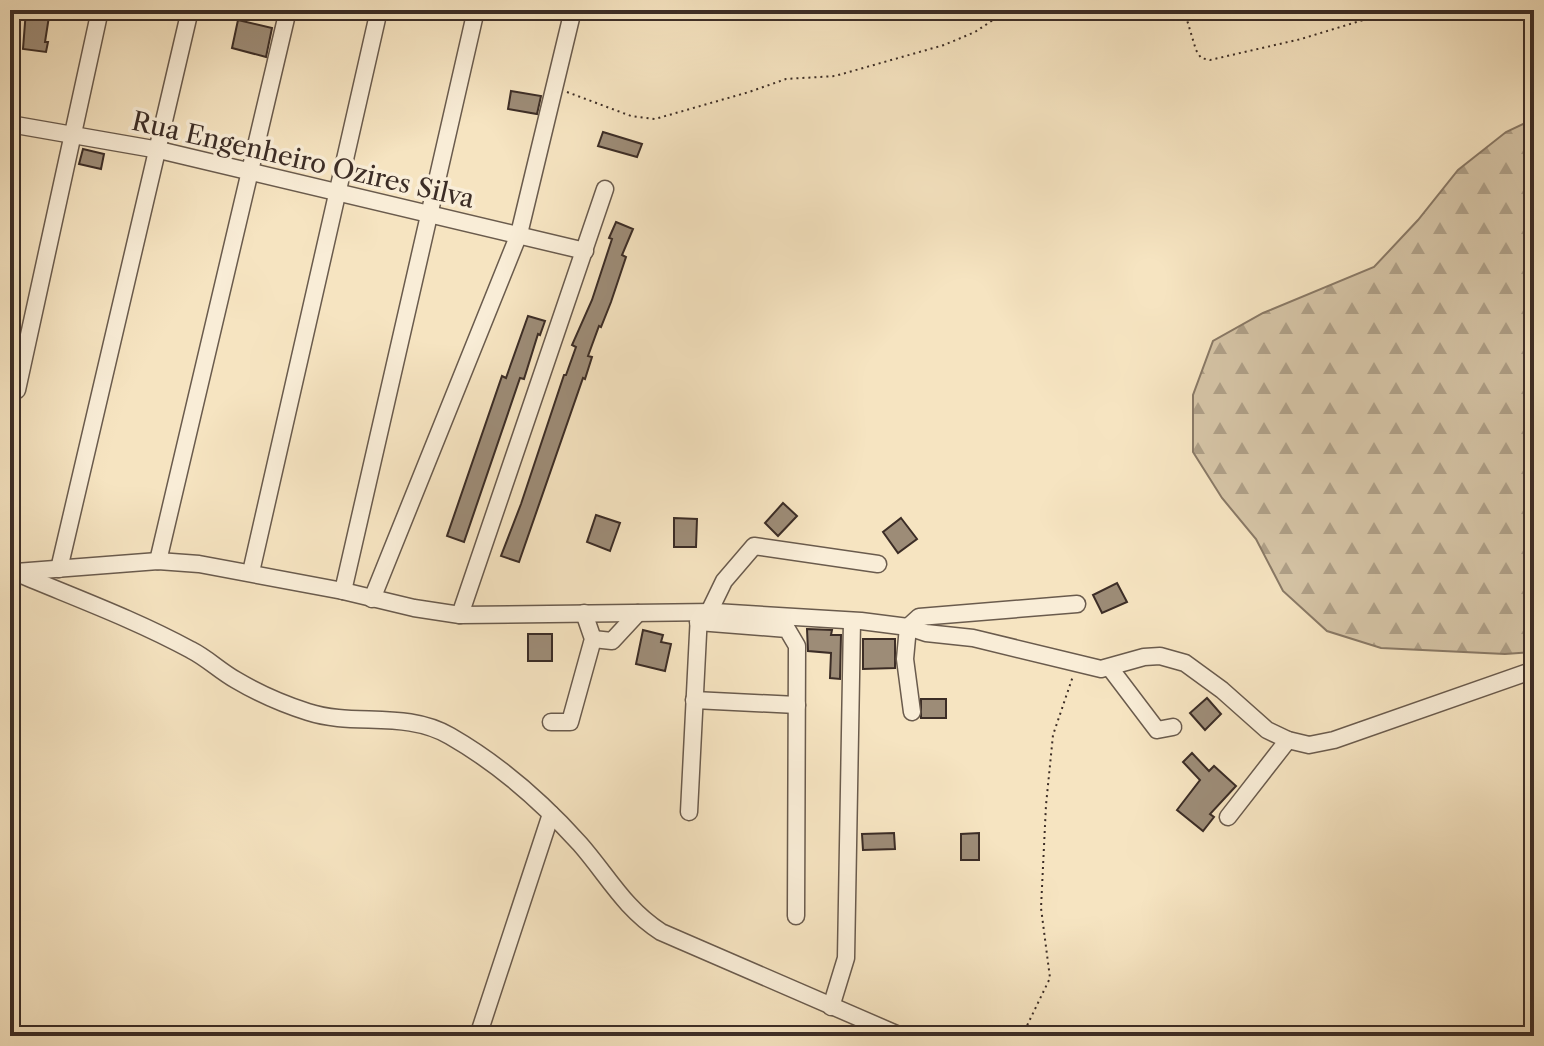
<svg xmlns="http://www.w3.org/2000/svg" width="1544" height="1046" viewBox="0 0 1544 1046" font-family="'Libre Caslon Text',serif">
  <defs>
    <pattern id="forest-firs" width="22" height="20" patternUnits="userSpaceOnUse" patternTransform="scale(2)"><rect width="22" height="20" fill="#d6c5a7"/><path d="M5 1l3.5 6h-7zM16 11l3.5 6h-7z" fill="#afa088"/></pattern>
  </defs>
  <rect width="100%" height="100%" fill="#f6e4c1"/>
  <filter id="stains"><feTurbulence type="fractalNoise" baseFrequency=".0025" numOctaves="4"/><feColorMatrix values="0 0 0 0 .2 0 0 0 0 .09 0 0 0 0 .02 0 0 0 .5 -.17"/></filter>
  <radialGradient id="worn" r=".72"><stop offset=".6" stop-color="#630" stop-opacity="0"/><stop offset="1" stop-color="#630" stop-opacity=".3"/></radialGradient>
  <path fill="url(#forest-firs)" stroke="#897966" stroke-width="2" d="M1534,119V652L1505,654L1381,648L1327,631L1283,591L1256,539L1222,498L1193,452V395L1213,341L1263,313L1374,267L1418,220L1458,170L1506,132Z"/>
  <g fill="#9d8c77" stroke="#3c2d26" stroke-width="2">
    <path d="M26,10H50L45,42H48L46,52L23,49Z"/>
    <path d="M238,20L272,28L266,57L232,48Z"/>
    <path d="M511,91L541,96L537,114L508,109Z"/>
    <path d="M603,132L642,144L637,157L598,146Z"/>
    <path d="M83,149L104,154L101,169L79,164Z"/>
    <path d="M616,222L633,229L622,255L626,257L611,302L601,327L599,326L588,356L592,357L585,379L583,378L519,562L501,556L521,504L564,375H566L576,347L572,345L592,300L612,239L609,238Z"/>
    <path d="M528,316L545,321L540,335L538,334L524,379L520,378L464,542L447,536L502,376L506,378Z"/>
    <path d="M783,503L797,516L778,536L765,523Z"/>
    <path d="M596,515L620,523L610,551L587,542Z"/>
    <path d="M674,518L697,519L696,547H674Z"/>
    <path d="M901,518L917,539L898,553L883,532Z"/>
    <path d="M1117,583L1127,602L1102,613L1093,595Z"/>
    <path d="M807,629L832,630L831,635H841L840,679L830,678L831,653L808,651Z"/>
    <path d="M643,630L663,635L661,642L671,644L665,671L636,664Z"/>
    <rect x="528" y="634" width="24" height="27"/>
    <path d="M863,639H895V668L863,669Z"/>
    <path d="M1207,698L1221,714L1205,730L1190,713Z"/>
    <rect x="921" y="699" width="25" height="19"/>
    <path d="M1192,753L1209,771L1214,766L1236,786L1210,814L1214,817L1203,831L1177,810L1200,780L1183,762Z"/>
    <path d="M894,833L895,849L863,850L862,834Z"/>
    <path d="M979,833V860H961V834Z"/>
  </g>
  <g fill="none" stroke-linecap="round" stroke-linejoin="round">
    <defs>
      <g id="minor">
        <path d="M10,124L159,150L585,251"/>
        <path d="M17,390L100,10"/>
        <path d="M158,561L288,10"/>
        <path d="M59,569L190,10"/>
        <path d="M16,572L158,561L199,564L343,591L414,608L460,615L715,612L861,621L908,627L926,633L973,638L1101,669L1144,657L1160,656L1185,663L1222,690L1267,730L1288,740L1309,745L1334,740L1534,670"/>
        <path d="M251,572L379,10"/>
        <path d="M19,574C76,598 136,620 191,650C207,658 220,671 236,680C258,693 283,704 308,712C354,727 405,710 450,736C497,763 543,803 580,844C608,876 624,908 661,932L901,1036"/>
        <path d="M343,591L476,10"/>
        <path d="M372,599L519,234L573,10"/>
        <path d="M709,612L724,581L754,546L878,564"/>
        <path d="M460,615L605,189"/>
        <path d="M698,622L787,629L797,646L796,916"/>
        <path d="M593,639L612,641L638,613"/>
        <path d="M1110,668L1157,730L1173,727"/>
        <path d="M694,700L797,705"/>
        <path d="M912,712L905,659L908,627L919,617L1077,604"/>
        <path d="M551,722H570L593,639L584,613"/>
        <path d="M689,812L699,614"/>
        <path d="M1228,817L1288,740"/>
        <path d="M831,1007L846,958L852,621"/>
        <path d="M478,1036L551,814"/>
      </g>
    </defs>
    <use href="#minor" stroke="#6a5b4d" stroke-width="19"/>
    <g stroke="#3c2d26" stroke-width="2" stroke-dasharray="2 4" stroke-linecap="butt">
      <path d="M1184,10L1196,50L1201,58L1210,60L1301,39L1396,10"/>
      <path d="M567,92L631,116L655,119L749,92L786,79L835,76L944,45L975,32L1008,10"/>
      <path d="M1022,1036L1050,978L1041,908L1046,805L1053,735L1073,676"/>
    </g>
    <use href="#minor" stroke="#f9edd7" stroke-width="16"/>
  </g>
  <g text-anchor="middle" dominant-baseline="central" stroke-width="7" stroke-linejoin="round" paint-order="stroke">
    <g font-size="26" fill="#3c2d26" stroke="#f9edd7">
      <text transform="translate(303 160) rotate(13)">Rua Engenheiro Ozires Silva</text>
    </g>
  </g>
  <rect width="1544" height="1046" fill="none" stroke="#f6e4c1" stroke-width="40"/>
  <rect x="12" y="12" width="1520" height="1022" fill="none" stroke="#3c2d26" stroke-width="4"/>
  <rect x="20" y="20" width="1504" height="1006" fill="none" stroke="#3c2d26" stroke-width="2"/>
  <rect width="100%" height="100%" filter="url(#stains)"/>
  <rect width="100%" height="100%" fill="url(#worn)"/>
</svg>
